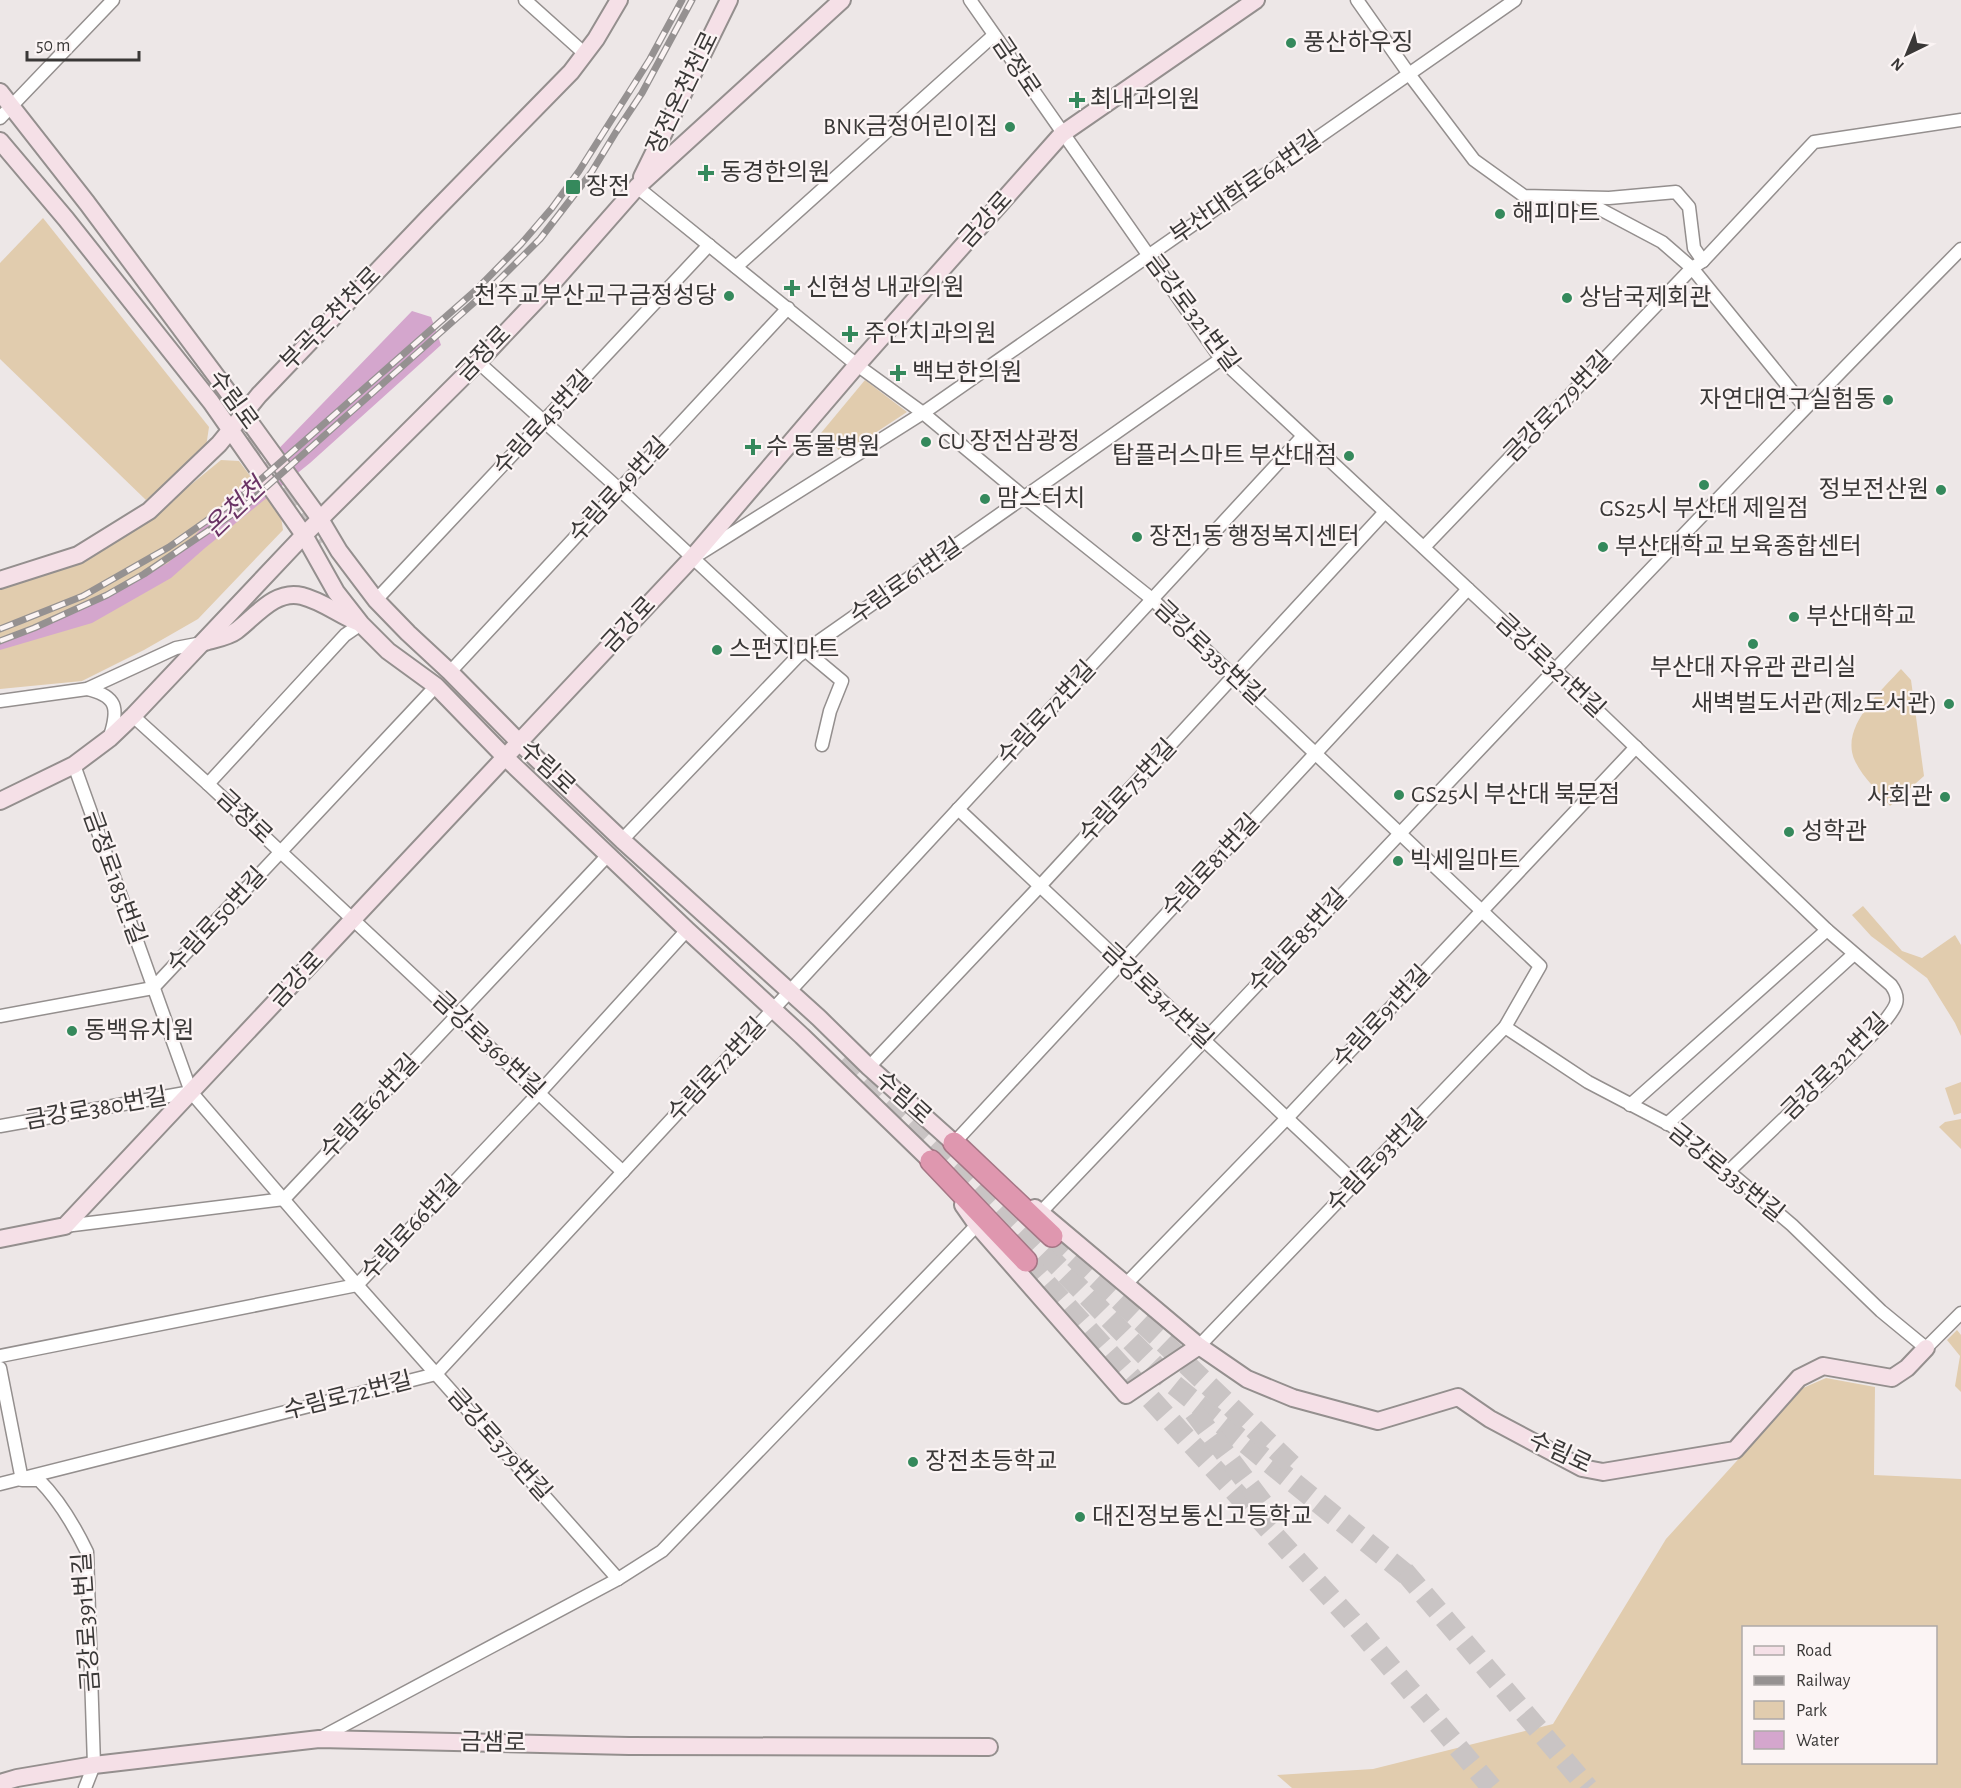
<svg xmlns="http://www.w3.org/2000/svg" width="1961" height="1788" viewBox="0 0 1961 1788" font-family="'Alegreya Sans','Noto Sans KR',sans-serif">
  <rect width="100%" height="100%" fill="#ede7e7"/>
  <g fill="#e1ccae" fill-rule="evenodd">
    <path d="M43,218L209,427L206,447L146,500L0,359V263Z"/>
    <path d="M865,380L907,412L843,454L821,433Z"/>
    <path d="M221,460L239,461L281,517L283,530L198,619L144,650L82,681L0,689V587L22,582L85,562L154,515Z"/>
    <path d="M1901,669L1911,680L1924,776L1890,806C1879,792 1863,778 1855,761C1839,728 1881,691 1901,669Z"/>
    <path d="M1863,906L1902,951L1922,958L1955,935L1961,945V1036L1955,1023L1927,978L1871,936L1852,915Z"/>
    <path d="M1961,1082V1113L1954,1115L1945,1088Z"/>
    <path d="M1961,1119V1149L1939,1127L1945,1122Z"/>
    <path d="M1957,1330L1961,1335V1392L1955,1386L1960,1356L1947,1340Z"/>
    <path d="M1826,1378L1875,1387L1874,1475L1961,1479V1788H1292L1277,1775L1373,1769L1553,1724L1666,1539L1803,1388ZM1744,1628H1936V1762H1744Z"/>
  </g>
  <path fill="#d4a6cd" d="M412,311L431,317L441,345L310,463L205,548L171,578L92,623L0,650V640L26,634L168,563Z"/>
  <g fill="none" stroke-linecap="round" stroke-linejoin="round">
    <g stroke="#c9c4c4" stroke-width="21" stroke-dasharray="21 10" stroke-linecap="butt">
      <path d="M245,440L326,539"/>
      <path d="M846,1056L977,1183L1173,1384L1413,1580"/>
      <path d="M1052,1236L1294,1467"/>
      <path d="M1026,1261L1351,1620L1492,1788"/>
      <path d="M1194,1412L1273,1517"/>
      <path d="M1404,1571L1588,1788"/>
    </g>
    <defs>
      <g id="street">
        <path d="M525,0L584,53"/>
        <path d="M970,0L1221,359L1554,669L1827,930L1891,985C1904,1003 1892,1010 1881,1026L1729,1171"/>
        <path d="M1357,0L1409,74L1474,160L1524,196L1609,198L1676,192L1689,207L1694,248L1703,261"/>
        <path d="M0,118L113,0"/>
        <path d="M637,187L857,365L923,413L1024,497L1152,599L1540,966L1505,1027L1199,1346"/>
        <path d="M1581,199L1662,242L1692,268L1805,407"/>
        <path d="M736,267L994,35"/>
        <path d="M478,362L619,489L798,656"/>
        <path d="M1424,547L1692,268L1703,261L1814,142L1961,120"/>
        <path d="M701,553L923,413L1515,0"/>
        <path d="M376,600L709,245"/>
        <path d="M806,651L842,681L830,711L822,745"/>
        <path d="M450,672L788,308"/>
        <path d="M87,689C117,696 119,708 110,736"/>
        <path d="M0,701L87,689L176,648L202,643"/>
        <path d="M133,716L208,784L623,1172"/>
        <path d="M74,765L191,1092L357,1285L618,1579"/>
        <path d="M208,784L345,635L361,624"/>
        <path d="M958,809L1356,1183"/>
        <path d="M622,840L798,656L1221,359"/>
        <path d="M0,1016L153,988L436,686"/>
        <path d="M1505,1027L1588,1082L1672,1126L1715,1160L1792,1225L1881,1311L1926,1348L1961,1313"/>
        <path d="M869,1067L1040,886L1385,512"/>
        <path d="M1630,1105L1827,930"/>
        <path d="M1667,1124L1854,954"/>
        <path d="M0,1126L191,1092"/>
        <path d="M954,1143L1468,589"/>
        <path d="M1041,1212C1348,891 1649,565 1961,249"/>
        <path d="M65,1226L284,1199L608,855"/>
        <path d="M1125,1285L1287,1118L1636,747"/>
        <path d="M0,1356L357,1285L539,1093L687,930"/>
        <path d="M0,1368L22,1480H39C60,1501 74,1525 87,1552L94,1765L85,1788"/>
        <path d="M0,1484L436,1374L1303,436"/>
        <path d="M320,1738L618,1579L662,1551L977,1225L983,1224"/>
      </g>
      <g id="secondary">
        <path d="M0,92L87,203L225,388L320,519L339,551L376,600L408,633L450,672L520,743L622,840L819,1018L869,1067L963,1151"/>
        <path d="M0,141L66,219L211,402L304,535L336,592L361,624L388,651L436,686L506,758L687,930L802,1036L931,1161L937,1169"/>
        <path d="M642,177L729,0"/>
        <path d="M0,580L78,555L149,511L219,444L259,395L428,218L571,72L596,39L619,0"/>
        <path d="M205,642C214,639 228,637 236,631C255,617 275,589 302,596C322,601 338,614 357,622"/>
        <path d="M0,801L74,765L110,738L133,716L304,535L478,362L550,286L637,187L842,0"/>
        <path d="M963,1205L977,1225L1126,1395L1199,1346"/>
        <path d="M1035,1208L1199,1346L1247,1379L1293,1398L1378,1421L1458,1397L1490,1419L1582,1468L1603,1472L1735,1450L1799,1378L1823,1366L1892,1378L1907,1368L1926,1348"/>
        <path d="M0,1239L65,1226L692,558L857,365L1062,134L1256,0"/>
        <path d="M0,1783L17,1778L94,1765L319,1739L629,1746L989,1747"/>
      </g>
      <g id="highway">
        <path d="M954,1143L1052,1236"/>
        <path d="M931,1161L1026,1261"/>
      </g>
    </defs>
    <use href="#street" stroke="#948f8e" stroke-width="15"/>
    <use href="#secondary" stroke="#948f8e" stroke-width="20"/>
    <use href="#highway" stroke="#a57685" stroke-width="24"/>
    <use href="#street" stroke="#fff" stroke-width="12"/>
    <use href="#secondary" stroke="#f5e0e7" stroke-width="16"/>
    <use href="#highway" stroke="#df97af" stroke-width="21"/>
    <defs>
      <g id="rail">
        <path d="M0,629L83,596L169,547L242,496L475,291L521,244L552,208L579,171L650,59L682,0"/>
        <path d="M0,641L34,628L107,595L144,574L246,505L495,284L540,239L591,173L616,132L642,93L692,0"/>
      </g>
    </defs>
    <use href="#rail" stroke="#959191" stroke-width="7"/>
    <use href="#rail" stroke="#fbf4f4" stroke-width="4.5" stroke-dasharray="14" stroke-linecap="butt"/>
  </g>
  <g fill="#35895c" stroke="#fbf4f4" stroke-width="2">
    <circle cx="1291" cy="43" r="6"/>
    <path d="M1074 91h6v6h6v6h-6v6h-6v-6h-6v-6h6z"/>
    <circle cx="1010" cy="127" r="6"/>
    <path d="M703 164h6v6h6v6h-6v6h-6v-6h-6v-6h6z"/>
    <rect x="565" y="179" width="16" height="16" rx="3"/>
    <circle cx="1500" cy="214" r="6"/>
    <path d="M789 279h6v6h6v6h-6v6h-6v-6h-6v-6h6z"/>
    <circle cx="729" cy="296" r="6"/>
    <circle cx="1567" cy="298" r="6"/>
    <path d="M847 325h6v6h6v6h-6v6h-6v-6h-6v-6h6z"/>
    <path d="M895 364h6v6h6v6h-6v6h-6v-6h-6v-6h6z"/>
    <circle cx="1888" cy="400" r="6"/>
    <circle cx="926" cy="442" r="6"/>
    <path d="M750 438h6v6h6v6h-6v6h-6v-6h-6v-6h6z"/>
    <circle cx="1349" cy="456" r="6"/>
    <circle cx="1704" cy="485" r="6"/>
    <circle cx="1941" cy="490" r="6"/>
    <circle cx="985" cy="499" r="6"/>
    <circle cx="1137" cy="537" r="6"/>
    <circle cx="1603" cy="547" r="6"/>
    <circle cx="1794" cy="617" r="6"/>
    <circle cx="1753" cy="644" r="6"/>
    <circle cx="717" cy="650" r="6"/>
    <circle cx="1949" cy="704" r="6"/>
    <circle cx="1399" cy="795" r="6"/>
    <circle cx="1945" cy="797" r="6"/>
    <circle cx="1789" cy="832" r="6"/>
    <circle cx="1398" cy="861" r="6"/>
    <circle cx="72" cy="1031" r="6"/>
    <circle cx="913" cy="1462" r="6"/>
    <circle cx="1080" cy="1517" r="6"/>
  </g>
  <g text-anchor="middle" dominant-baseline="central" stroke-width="4.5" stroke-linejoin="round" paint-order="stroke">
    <g font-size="24" fill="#3a3837" stroke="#fbf4f4" text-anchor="start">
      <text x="1303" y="43">풍산하우징</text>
      <text x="1090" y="100">최내과의원</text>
      <text x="998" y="127" text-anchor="end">BNK금정어린이집</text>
      <text x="720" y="173">동경한의원</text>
      <text x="586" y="187">장전</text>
      <text x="1512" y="214">해피마트</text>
      <text x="806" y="288">신현성 내과의원</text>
      <text x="717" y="296" text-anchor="end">천주교부산교구금정성당</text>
      <text x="1579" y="298">상남국제회관</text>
      <text x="864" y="334">주안치과의원</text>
      <text x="912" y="373">백보한의원</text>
      <text x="1876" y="400" text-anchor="end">자연대연구실험동</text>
      <text x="938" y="442">CU 장전삼광정</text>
      <text x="766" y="447">수 동물병원</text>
      <text x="1337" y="456" text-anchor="end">탑플러스마트 부산대점</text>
      <text x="1929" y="490" text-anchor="end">정보전산원</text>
      <text x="997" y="499">맘스터치</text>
      <text x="1704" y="509" text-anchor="middle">GS25시 부산대 제일점</text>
      <text x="1149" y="537">장전1동 행정복지센터</text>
      <text x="1615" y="547">부산대학교 보육종합센터</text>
      <text x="1806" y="617">부산대학교</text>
      <text x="729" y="650">스펀지마트</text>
      <text x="1753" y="668" text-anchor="middle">부산대 자유관 관리실</text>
      <text x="1937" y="704" text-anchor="end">새벽벌도서관(제2도서관)</text>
      <text x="1411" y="795">GS25시 부산대 북문점</text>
      <text x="1933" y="797" text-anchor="end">사회관</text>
      <text x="1801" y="832">성학관</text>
      <text x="1410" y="861">빅세일마트</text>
      <text x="84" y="1031">동백유치원</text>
      <text x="925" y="1462">장전초등학교</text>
      <text x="1092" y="1517">대진정보통신고등학교</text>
    </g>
    <g font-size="24" fill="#3a3837" stroke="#fbf4f4">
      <text transform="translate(1016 67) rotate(56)">금정로</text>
      <text transform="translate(683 93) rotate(-64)">장전온천천로</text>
      <text transform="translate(1246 188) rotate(-35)">부산대학로64번길</text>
      <text transform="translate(986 220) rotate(-48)">금강로</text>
      <text transform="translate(1192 313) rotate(53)">금강로321번길</text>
      <text transform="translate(331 319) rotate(-46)">부곡온천천로</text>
      <text transform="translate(484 354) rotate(-46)">금정로</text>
      <text transform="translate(233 400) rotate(54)">수림로</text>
      <text transform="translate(1558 407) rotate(-46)">금강로279번길</text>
      <text transform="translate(543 423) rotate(-47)">수림로45번길</text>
      <text transform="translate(619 490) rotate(-47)">수림로49번길</text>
      <text transform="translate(906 581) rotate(-35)">수림로61번길</text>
      <text transform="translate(629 625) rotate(-47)">금강로</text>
      <text transform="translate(1209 653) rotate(43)">금강로335번길</text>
      <text transform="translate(1550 666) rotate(43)">금강로321번길</text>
      <text transform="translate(1047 713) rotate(-47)">수림로72번길</text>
      <text transform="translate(547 768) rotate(43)">수림로</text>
      <text transform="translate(1128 791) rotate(-47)">수림로75번길</text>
      <text transform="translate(244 817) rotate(43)">금정로</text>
      <text transform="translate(1211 866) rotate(-47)">수림로81번길</text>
      <text transform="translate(114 878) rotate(70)">금정로185번길</text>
      <text transform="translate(217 920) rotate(-47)">수림로50번길</text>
      <text transform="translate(1298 941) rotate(-47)">수림로85번길</text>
      <text transform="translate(297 980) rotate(-47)">금강로</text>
      <text transform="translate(1157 996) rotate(43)">금강로347번길</text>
      <text transform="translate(1382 1017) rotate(-47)">수림로91번길</text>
      <text transform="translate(488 1045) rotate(43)">금강로369번길</text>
      <text transform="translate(1835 1067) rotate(-45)">금강로321번길</text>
      <text transform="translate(717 1070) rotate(-47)">수림로72번길</text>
      <text transform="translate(903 1098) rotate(42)">수림로</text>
      <text transform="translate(370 1107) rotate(-47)">수림로62번길</text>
      <text transform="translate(96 1109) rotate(-10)">금강로380번길</text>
      <text transform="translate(1377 1161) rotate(-46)">수림로93번길</text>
      <text transform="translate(1726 1173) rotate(39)">금강로335번길</text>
      <text transform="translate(411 1228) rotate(-47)">수림로66번길</text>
      <text transform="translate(348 1396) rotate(-14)">수림로72번길</text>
      <text transform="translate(499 1445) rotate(48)">금강로379번길</text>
      <text transform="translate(1560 1453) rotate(25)">수림로</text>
      <text transform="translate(87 1622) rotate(-94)">금강로391번길</text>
      <text transform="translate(493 1743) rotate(1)">금샘로</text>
    </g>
    <g font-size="26" font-style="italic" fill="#6a3365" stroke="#fbf4f4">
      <text transform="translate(235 508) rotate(-44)">온천천</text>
    </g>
  </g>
  <rect x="1742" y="1626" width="195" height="138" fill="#fbf4f4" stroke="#aea9a8" stroke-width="1.5"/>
  <rect x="1754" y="1646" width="30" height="9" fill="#f5e0e7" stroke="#aea9a8" stroke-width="1.5"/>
  <text x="1796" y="1656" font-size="18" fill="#3a3837">Road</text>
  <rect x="1754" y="1676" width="30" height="9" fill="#959191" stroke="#aea9a8" stroke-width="1.5"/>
  <text x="1796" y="1686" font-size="18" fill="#3a3837">Railway</text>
  <rect x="1754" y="1701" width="30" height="18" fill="#e1ccae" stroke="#aea9a8" stroke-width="1.5"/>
  <text x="1796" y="1716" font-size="18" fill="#3a3837">Park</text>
  <rect x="1754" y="1731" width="30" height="18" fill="#d4a6cd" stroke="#aea9a8" stroke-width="1.5"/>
  <text x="1796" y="1746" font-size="18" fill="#3a3837">Water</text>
  <g transform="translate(1907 54) rotate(223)" stroke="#fbf4f4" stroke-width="4.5" paint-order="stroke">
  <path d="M0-4.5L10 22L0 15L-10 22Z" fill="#3a3837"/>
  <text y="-9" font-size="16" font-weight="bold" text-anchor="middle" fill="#3a3837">N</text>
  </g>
  <path d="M27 51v9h112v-9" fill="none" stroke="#3a3837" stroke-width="3"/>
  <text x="36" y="51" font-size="18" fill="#3a3837" stroke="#fbf4f4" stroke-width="4.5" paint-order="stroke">50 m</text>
</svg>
